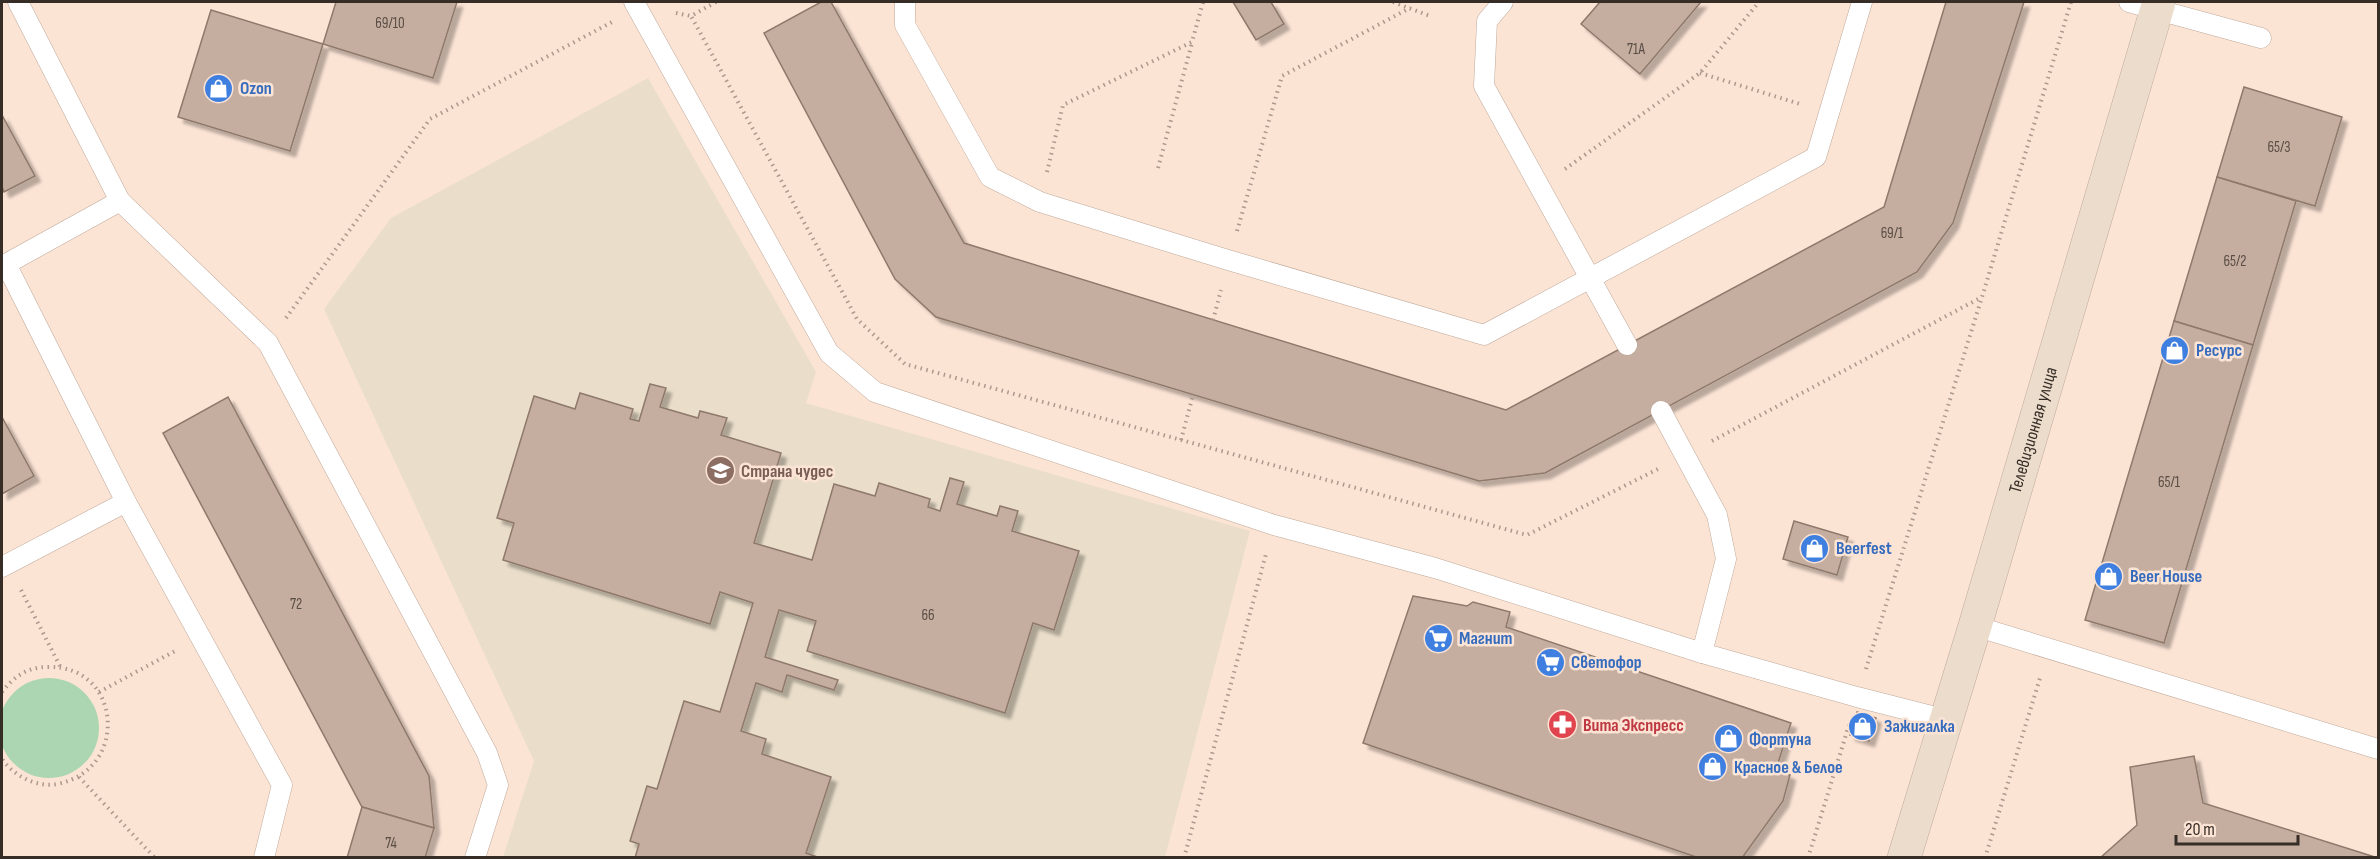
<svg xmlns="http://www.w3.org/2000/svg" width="2380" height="859" viewBox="0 0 2380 859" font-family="'Sofia Sans Condensed',sans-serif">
  <defs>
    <filter id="shadow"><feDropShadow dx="5.5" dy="5.5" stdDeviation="1.5" flood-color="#0004"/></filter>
  </defs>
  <rect width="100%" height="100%" fill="#fce4d5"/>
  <path fill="#eadeca" d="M648,78L816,372L806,403L1250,531L1165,857H503L534,761L324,309L391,218Z"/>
  <circle fill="#acd6b1" cx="49" cy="728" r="50"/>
  <g fill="#c5aea0" stroke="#8e796b" stroke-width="1.5" filter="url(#shadow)">
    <path d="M336,2H457L433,78L323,44Z"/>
    <path d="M821,2H831L964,243L1506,410L1884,207L1946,2H2024L1953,223L1917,272L1545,473L1479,481L936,317L895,279L764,33Z"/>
    <path d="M1233,2H1271L1284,24L1256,40Z"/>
    <path d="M1600,2H1701L1640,74L1581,24Z"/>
    <path d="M211,10L323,44L290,151L178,117Z"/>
    <path d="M2244,87L2342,117L2315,206L2217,177Z"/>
    <path d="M2,115L35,176L4,192L2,187Z"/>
    <path d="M2217,177L2296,201L2253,345L2174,321Z"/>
    <path d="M2174,321L2253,345L2164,643L2085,620Z"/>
    <path d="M650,384L666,388L660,407L698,418L700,411L727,418L721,435L781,453L754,543L812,560L834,484L875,496L879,483L930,499L928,507L940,511L950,478L964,482L957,504L997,516L1000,506L1018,511L1012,531L1079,551L1054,630L1033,623L1005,713L807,651L816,621L779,610L765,657L838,680L834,690L787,675L782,692L756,683L741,731L766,739L762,754L831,777L806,853L820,858H635L639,844L630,841L647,786L657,789L684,701L720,712L753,603L720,592L710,624L503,560L514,523L497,518L534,396L575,409L580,393L633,409L630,419L639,421Z"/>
    <path d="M228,397L429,776L434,828L362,807L163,433Z"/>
    <path d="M2,417L34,476L2,494Z"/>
    <path d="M1794,521L1848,537L1837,575L1783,559Z"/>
    <path d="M1413,596L1467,606L1473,602L1510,612L1506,627L1791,723L1776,769L1790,775L1783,801L1742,858H1699L1363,743Z"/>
    <path d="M1857,712L1876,718L1869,741L1850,735Z"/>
    <path d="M2194,756L2203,803L2378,858H2100L2137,825L2130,767Z"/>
    <path d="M362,807L434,828L425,858H347Z"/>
  </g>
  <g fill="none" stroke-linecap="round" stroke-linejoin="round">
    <defs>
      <g id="lane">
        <path d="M18,2L120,201L6,264L126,502L282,785L264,858"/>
        <path d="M634,2L829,353L875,392L1274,525L1435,568L1702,653L1857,697L1947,720"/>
        <path d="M905,2V25L990,177L1040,202L1228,260L1484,335L1816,157L1862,2"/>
        <path d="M1503,2L1487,21L1484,86L1627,345"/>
        <path d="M2129,2L2261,38"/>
        <path d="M120,201L268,343L487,753L498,785L475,858"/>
        <path d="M1661,411L1717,515L1726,559L1702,653"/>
        <path d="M2,567L126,502"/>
        <path d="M1975,626L2378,749"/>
      </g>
      <g id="secondary">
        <path id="s1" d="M1904,858L1975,626L2159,2"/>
      </g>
    </defs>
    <use href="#lane" stroke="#bfa99a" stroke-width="21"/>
    <use href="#secondary" stroke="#bfa99a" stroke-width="34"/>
    <g stroke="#ab998e" stroke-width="4" stroke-dasharray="1.5 4.5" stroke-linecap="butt">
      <path d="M716,2L691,16L857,319L905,364L1527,535L1658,469"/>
      <path d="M1393,2L1430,16"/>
      <path d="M676,13L691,16"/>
      <path d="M1700,73L1800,104"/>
      <path d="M1158,168L1192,43"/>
      <path d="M1565,169L1700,73L1759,2"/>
      <path d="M1047,172L1063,105L1192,42L1203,2"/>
      <path d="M1237,231L1282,76L1410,8"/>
      <path d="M286,318L430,119L612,22"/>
      <path d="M1213,320L1221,290"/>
      <path d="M1181,440L1193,395"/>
      <path d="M1712,441L1982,297"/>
      <path d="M21,590L60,666"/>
      <path d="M1866,669L1982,297L2071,2"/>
      <path d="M2,692C14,676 28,667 48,667C122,665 130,770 57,784C36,788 13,775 2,759"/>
      <path d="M99,692L175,651"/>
      <path d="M79,777L155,858"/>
      <path d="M1184,858L1266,554"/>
      <path d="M1808,858L1849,725"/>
      <path d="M1985,858L2040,678"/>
    </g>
    <use href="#lane" stroke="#fff" stroke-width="20"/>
    <use href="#secondary" stroke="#ecdccb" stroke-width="33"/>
  </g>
  <defs>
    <symbol id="shop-disc" viewBox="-11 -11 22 22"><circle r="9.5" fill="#3f7fe0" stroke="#fce4d5"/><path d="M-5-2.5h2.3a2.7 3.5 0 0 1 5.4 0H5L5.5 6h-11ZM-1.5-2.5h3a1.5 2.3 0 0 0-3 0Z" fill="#fff"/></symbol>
    <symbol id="school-disc" viewBox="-11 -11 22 22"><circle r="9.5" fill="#8d6e63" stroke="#fce4d5"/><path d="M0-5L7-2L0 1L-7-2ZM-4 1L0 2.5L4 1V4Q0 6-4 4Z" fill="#fff"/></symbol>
    <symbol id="supermarket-disc" viewBox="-11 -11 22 22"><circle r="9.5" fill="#3f7fe0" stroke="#fce4d5"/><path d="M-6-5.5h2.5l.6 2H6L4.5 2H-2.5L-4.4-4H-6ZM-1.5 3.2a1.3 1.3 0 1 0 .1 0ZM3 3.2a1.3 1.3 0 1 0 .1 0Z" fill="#fff"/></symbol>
    <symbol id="pharmacy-disc" viewBox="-11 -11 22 22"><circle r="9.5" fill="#e0444e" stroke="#fce4d5"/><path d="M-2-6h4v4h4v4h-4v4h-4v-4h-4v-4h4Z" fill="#fff"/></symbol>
  </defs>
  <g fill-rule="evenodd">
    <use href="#shop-disc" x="202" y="72" width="33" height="33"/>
    <use href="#shop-disc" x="2158" y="334" width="33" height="33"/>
    <use href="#school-disc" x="704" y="454" width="33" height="33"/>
    <use href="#shop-disc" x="1798" y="532" width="33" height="33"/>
    <use href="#shop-disc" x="2092" y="560" width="33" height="33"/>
    <use href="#supermarket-disc" x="1422" y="622" width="33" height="33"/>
    <use href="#supermarket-disc" x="1534" y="646" width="33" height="33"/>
    <use href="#pharmacy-disc" x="1546" y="708" width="33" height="33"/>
    <use href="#shop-disc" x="1846" y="710" width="33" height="33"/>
    <use href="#shop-disc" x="1712" y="722" width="33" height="33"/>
    <use href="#shop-disc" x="1696" y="750" width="33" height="33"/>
  </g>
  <g text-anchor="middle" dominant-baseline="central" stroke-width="5" stroke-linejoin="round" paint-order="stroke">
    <g font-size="15" fill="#5a4d45">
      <text x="390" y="23">69/10</text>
      <text x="1636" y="49">71А</text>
      <text x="2279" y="147">65/3</text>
      <text x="1892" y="233">69/1</text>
      <text x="2235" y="261">65/2</text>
      <text x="2169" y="482">65/1</text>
      <text x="296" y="604">72</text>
      <text x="928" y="615">66</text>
      <text x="391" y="843">74</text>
    </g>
    <g font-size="18" font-weight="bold" fill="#366cbe" stroke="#fce4d5" text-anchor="start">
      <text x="240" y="88">Ozon</text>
      <text x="2196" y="350">Ресурс</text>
      <text x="1836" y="548">Beerfest</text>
      <text x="2130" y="576">Beer House</text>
      <text x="1459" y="638">Магнит</text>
      <text x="1571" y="662">Светофор</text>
      <text x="1884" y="726">Зажигалка</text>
      <text x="1749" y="739">Фортуна</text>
      <text x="1734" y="767">Красное &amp; Белое</text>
    </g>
    <g font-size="18" fill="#362d27" stroke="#fce4d5">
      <text stroke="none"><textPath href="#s1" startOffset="447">Телевизионная улица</textPath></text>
    </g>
    <g font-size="18" font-weight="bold" fill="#785e54" stroke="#fce4d5" text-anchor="start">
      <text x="741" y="471">Страна чудес</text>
    </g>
    <g font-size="18" font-weight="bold" fill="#be3a42" stroke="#fce4d5" text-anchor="start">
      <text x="1583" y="725">Вита Экспресс</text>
    </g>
  </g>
  <rect width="2380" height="859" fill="none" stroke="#362d27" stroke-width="6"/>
  <path d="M2176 835v9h122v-9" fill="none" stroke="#362d27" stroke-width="3"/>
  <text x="2185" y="835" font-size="18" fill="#362d27" stroke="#fce4d5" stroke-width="4.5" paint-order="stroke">20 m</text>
</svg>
